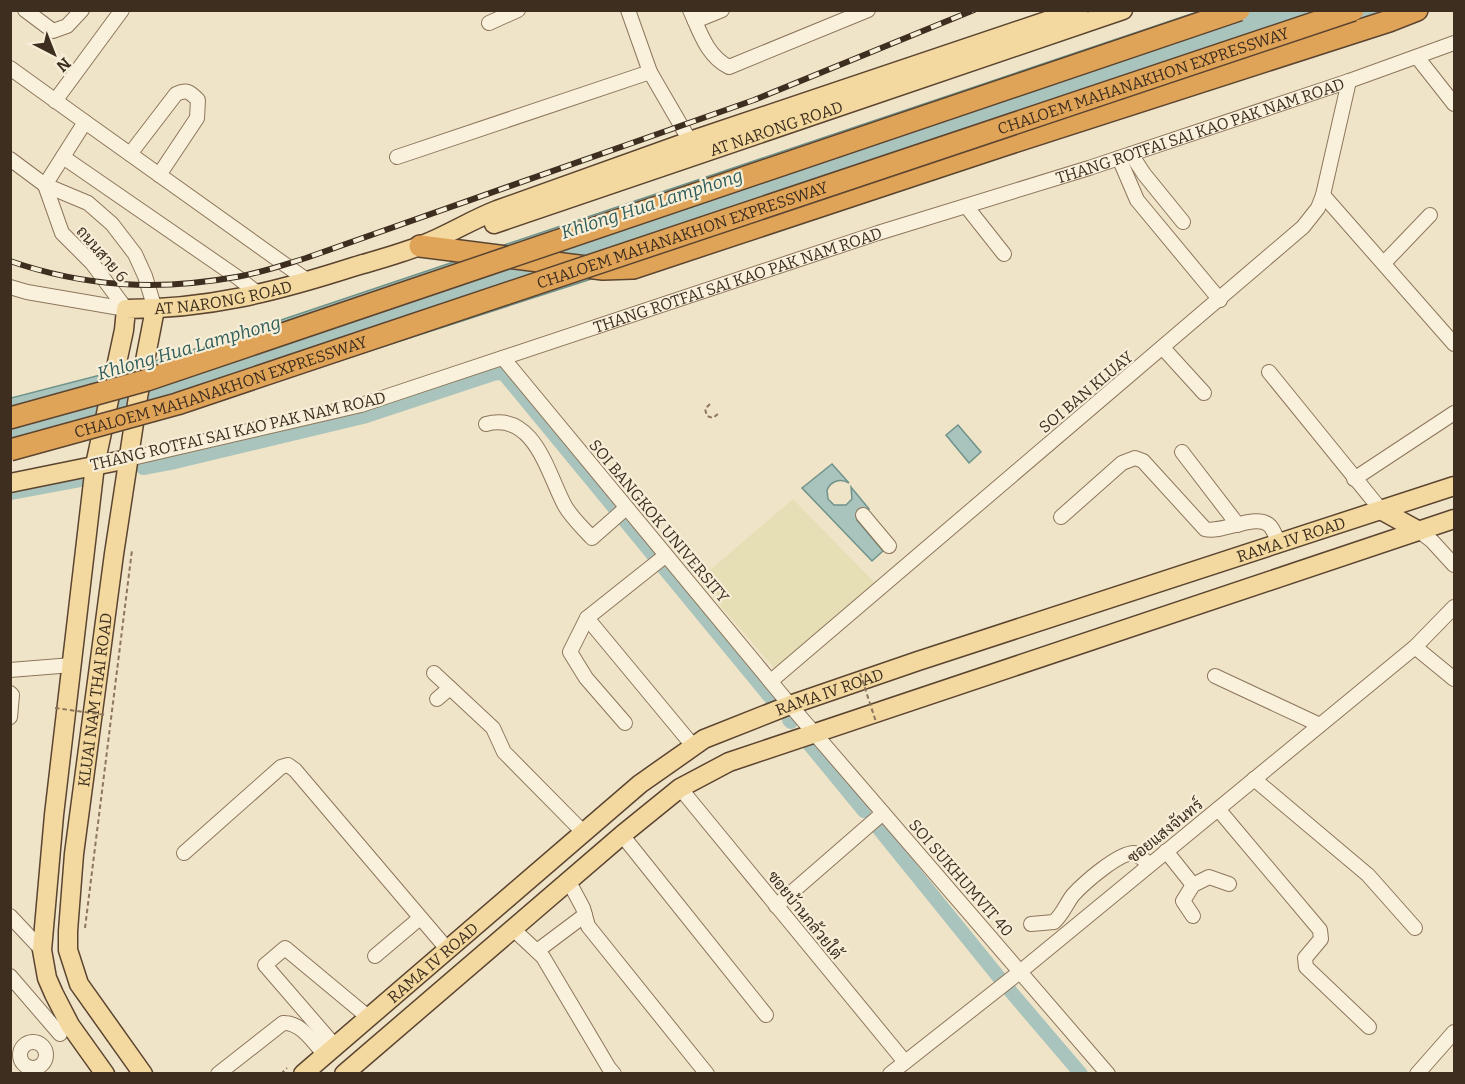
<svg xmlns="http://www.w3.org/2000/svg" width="1465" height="1084" viewBox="0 0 1465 1084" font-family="Bitter,Sarabun,serif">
  <rect width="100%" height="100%" fill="#f0e4c8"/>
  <path fill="#e6deb5" d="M793,499L876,584L775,669L698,580Z"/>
  <g fill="#a9c4bc" stroke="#6f938a" stroke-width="1.5">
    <path d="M1200,11H1403L579,283L141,425L11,455V398L174,356Z"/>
    <path d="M958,425L981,452L969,463L946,435Z"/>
    <path d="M832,464L849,483C840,478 831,481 827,490L828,499L834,505H846L852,499L851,487L869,509L857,520L883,551L872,561L802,488Z"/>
  </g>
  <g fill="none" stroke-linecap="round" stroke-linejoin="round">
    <g stroke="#a9c4bc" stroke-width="14">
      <path d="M143,468L175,462L363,417L496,373L504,374L775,703"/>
      <path d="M10,493L80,480"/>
      <path d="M789,720L791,722"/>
      <path d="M809,744L864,811"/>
      <path d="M875,824L1006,986L1081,1074"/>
    </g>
    <defs>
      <g id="minor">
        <path d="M25,10L53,31L67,26L82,10"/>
        <path d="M628,10L650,72"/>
        <path d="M690,10C700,32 707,56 729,67L868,10"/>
        <path d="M695,21L722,10"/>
        <path d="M489,23L518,10"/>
        <path d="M1417,57L1454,104"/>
        <path d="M10,68L85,122L45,185"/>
        <path d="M55,101L122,10"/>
        <path d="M85,122L308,281"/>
        <path d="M130,154L176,94C187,89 190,92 198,100L197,118L159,175"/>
        <path d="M1131,154L1144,174L1183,222"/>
        <path d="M63,157L237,277L260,295"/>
        <path d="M397,157L650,72L690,141"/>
        <path d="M1119,158L1137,200L1220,300"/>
        <path d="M10,159L45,185L88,203L112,224L135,254L145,276L155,309"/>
        <path d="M45,185L62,233L92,263L126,309"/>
        <path d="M1323,195L1454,344"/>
        <path d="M966,206L1004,254"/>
        <path d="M1384,263L1430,215"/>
        <path d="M10,287L27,292L126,309"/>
        <path d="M1163,348L1204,393"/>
        <path d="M503,358L790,705L1108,1074"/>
        <path d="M1269,372L1381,510"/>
        <path d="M486,424C535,411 548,475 565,506C572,518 583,528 592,538L626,508"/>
        <path d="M1182,452L1238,525"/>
        <path id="s1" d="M128,459L361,405L878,233L1089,168L1349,81L1454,43"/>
        <path d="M1354,479L1454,413"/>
        <path d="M863,515L889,546"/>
        <path d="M1061,517L1122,463L1135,458L1143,461L1205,529C1222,534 1257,512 1270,526C1274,530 1276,538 1279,543"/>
        <path d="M1419,531L1432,541L1454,565"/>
        <path d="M665,556L587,618L694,747"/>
        <path d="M587,618L570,652L586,678L625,723"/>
        <path d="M1415,647L1454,679"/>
        <path d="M10,670L72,665"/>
        <path d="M434,673L493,728L504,752L583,832"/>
        <path d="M1215,676L1320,725"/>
        <path d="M771,681L1303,227L1318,208L1323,195L1349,81"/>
        <path d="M10,693L12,695L10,717"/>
        <path d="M437,699L450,688"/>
        <path d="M1254,779L1368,875L1415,928"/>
        <path d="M680,788L905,1062"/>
        <path d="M1218,809L1320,930L1321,939L1305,958L1306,967L1369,1027"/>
        <path d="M622,835L766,1015"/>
        <path d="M1166,851L1193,885"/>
        <path d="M184,853L281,767L288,765L295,770L448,950"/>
        <path d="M568,880L583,908L588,926L707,1074"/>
        <path d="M776,906L883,813"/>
        <path d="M10,916L42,950"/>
        <path d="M1193,916L1183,901L1193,885L1209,877L1229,884"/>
        <path d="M1031,924L1054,922C1063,914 1066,904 1073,895C1084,883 1118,853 1134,853L1150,864"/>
        <path d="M512,928L543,957L609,1068L614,1074"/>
        <path d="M537,951L585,915"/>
        <path d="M375,956L420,918"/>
        <path d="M10,976L60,1034"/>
        <circle cx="33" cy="1055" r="13"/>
        <path d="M335,1046L265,965L285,948L368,1017"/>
        <path d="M218,1074L283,1023C301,1022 313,1042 325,1055"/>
        <path d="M890,1074L1021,971L1415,647L1454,607"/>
        <path d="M1417,1074L1454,1032"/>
      </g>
      <g id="major">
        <path id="s2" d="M494,224L1123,10"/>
        <path d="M10,483L128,459"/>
        <path d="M1381,510L1419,531"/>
        <path id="s3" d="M105,1074L70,1025L54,994L47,978L42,950L54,815L95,465L124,330L126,309C208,309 275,292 353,267C376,260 400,254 422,245C448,235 471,220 497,210L690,141L1079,10"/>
        <path id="s4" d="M143,1074L79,984L68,950V931L74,854L114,554L138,397L155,309"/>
        <path id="s5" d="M303,1074L640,784L704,739L790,705L918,661L1454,486"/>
        <path d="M344,1074L622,835L680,788L729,762L1454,519"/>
      </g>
      <g id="highway">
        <path d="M420,246L603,269L633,268L1001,146L1389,21L1417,10"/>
        <path d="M10,418L93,395"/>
      </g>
    </defs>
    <use href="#minor" stroke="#8d765c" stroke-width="16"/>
    <use href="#major" stroke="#5b4430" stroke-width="21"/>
    <use href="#highway" stroke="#5b4430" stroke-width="24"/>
    <g stroke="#8d765c" stroke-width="2" stroke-dasharray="4.5 3" stroke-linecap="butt">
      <path d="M710,404L705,409L707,416L713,418L719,413"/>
      <path d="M85,928L132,550"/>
      <path d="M281,1074L287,1068"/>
    </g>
    <use href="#minor" stroke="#faf1dc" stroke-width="14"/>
    <use href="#major" stroke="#f3d9a0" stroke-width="18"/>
    <use href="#highway" stroke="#e0a458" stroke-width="21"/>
    <defs>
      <path id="rail" d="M10,261C85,287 158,291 236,277C260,273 283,265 306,258L754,100L974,10"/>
    </defs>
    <use href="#rail" stroke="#3d2e20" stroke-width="6"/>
    <use href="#rail" stroke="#f7eed8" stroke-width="4" stroke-dasharray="11" stroke-linecap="butt"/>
    <defs>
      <g id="highway-bridge">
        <path d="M93,395L147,380L1239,10"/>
        <path id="s6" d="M10,450L177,404L1353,10"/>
      </g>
    </defs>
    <use href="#highway-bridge" stroke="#5b4430" stroke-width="24" stroke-linecap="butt"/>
    <g stroke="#8d765c" stroke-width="2" stroke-dasharray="4.5 3" stroke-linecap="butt">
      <path d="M860,673L876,722"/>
      <path d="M55,708L106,715"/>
    </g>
    <use href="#highway-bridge" stroke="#e0a458" stroke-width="21"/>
  </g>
  <g text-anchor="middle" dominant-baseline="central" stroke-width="4.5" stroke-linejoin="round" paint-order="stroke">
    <g font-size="16" fill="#3d2e20" stroke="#f7eed8">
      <text stroke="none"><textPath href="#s6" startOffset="1192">CHALOEM MAHANAKHON EXPRESSWAY</textPath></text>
      <text stroke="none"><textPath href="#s2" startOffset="298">AT NARONG ROAD</textPath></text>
      <text stroke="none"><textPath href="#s1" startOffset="1122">THANG ROTFAI SAI KAO PAK NAM ROAD</textPath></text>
      <text stroke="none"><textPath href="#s6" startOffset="706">CHALOEM MAHANAKHON EXPRESSWAY</textPath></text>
      <text transform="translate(102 254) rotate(49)">ถนนสาย 6</text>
      <text stroke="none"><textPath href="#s1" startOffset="636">THANG ROTFAI SAI KAO PAK NAM ROAD</textPath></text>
      <text stroke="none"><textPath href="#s3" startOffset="886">AT NARONG ROAD</textPath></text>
      <text stroke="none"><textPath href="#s6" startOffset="220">CHALOEM MAHANAKHON EXPRESSWAY</textPath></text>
      <text transform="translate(1086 392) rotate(-40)">SOI BAN KLUAY</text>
      <text transform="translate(238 431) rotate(-13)">THANG ROTFAI SAI KAO PAK NAM ROAD</text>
      <text transform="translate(659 521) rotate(50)">SOI BANGKOK UNIVERSITY</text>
      <text stroke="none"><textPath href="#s5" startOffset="1143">RAMA IV ROAD</textPath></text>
      <text stroke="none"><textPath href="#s5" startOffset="657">RAMA IV ROAD</textPath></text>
      <text stroke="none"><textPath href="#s4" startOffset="398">KLUAI NAM THAI ROAD</textPath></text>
      <text transform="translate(1165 831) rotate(-39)">ซอยแสงจันทร์</text>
      <text transform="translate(961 878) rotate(49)">SOI SUKHUMVIT 40</text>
      <text transform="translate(805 915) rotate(51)">ซอยบ้านกล้วยใต้</text>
      <text stroke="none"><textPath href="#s5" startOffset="171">RAMA IV ROAD</textPath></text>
    </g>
    <g font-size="18" font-style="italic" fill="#2f5d5a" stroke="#f7eed8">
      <text transform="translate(652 204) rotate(-18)">Khlong Hua Lamphong</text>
      <text transform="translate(189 348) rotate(-16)">Khlong Hua Lamphong</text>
    </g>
  </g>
  <rect width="1465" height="1084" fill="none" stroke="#3d2e20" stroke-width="24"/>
  <g transform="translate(54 54) rotate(138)" stroke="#f7eed8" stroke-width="4.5" paint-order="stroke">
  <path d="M0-4.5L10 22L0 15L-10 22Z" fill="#3d2e20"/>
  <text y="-9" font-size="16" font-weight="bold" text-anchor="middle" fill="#3d2e20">N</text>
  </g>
</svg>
